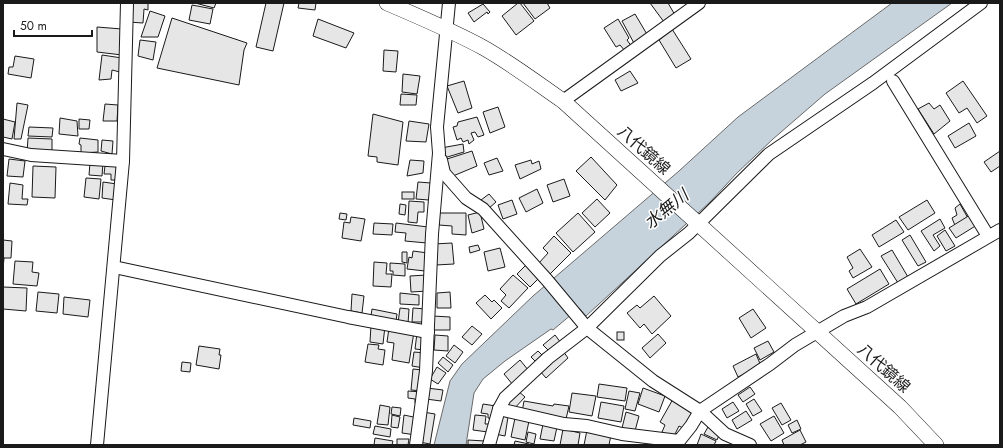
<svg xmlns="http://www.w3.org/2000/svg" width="1003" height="448" viewBox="0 0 1003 448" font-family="Jost,'Noto Sans JP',sans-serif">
  <rect width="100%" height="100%" fill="#fff"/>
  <path fill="#c6d2dc" stroke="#6a6a6a" d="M892,3H952L825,94L773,139L737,173L710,202L586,316L579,308L553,330L551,329L505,361L483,379L474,393L466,445H434L450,381L462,364L533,296L679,171L738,117Z"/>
  <g fill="#e6e6e6" stroke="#1a1a1a">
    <path d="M130,3H148V10L144,9L143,23L128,22Z"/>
    <path d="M195,3H216L214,8Z"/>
    <path d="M266,3H284L273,51L256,47Z"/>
    <path d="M299,3H316L315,10L298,8Z"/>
    <path d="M518,3H520L534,21L516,35L502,16Z"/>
    <path d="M523,3H547L550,8L535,19Z"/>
    <path d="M650,3H668L675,15L664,22Z"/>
    <path d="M483,4L490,12L488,14L487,12L474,22L468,13Z"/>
    <path d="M192,5L213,9L210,24L189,20Z"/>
    <path d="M150,11L165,16L158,37H141Z"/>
    <path d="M635,14L648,36L635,45L622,21Z"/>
    <path d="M172,18L247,43L244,50L239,85L157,68Z"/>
    <path d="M318,19L354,33L346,48L313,36Z"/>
    <path d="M618,19L629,38L627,40L632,47L625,51L620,45L616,47L604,28Z"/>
    <path d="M97,27L122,29V55L97,52Z"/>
    <path d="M672,29L691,59L676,68L659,40Z"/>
    <path d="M140,40L156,42L153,60L138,56Z"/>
    <path d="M384,50L398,51L396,72L383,71Z"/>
    <path d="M102,55L122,58L120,72L112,70L111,79L99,80Z"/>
    <path d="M15,56L34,59L31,78L8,74L9,67H13Z"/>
    <path d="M630,71L638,83L621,91L615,80Z"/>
    <path d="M403,74L420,76L417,94L402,92Z"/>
    <path d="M464,81L472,108L458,113L447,86Z"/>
    <path d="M963,81L987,116L977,123L967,108L959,113L946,93Z"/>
    <path d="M401,94L417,95L416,105H400Z"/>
    <path d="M17,103L28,105L21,139H14Z"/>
    <path d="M929,103L934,109L940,105L950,121L934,134L918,109Z"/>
    <path d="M105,104L118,105L117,121H103Z"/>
    <path d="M498,107L505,127L490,133L483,112Z"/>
    <path d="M373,114L403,122L398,165L377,162V157L368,156Z"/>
    <path d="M477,117L484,135L478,137L475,132L471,133L474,140L469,144L468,140L463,142L461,138L457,140L453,127L457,126L458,122Z"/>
    <path d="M60,118L77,121L78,136L59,134Z"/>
    <path d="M3,119L15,122L12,139L3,137Z"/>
    <path d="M79,119L90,120L89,129H79Z"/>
    <path d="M409,121L429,124L426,142L406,141Z"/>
    <path d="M969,123L976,136L955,148L948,136Z"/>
    <path d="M29,127L53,128L52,137L28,136Z"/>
    <path d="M28,138L52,139V154L27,153Z"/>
    <path d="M80,138L98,140V152L81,153V145L79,144Z"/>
    <path d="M102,140L113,141L112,154L101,151Z"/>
    <path d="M463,144L464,152L444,158L441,148Z"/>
    <path d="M472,151L477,166L453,176L444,160Z"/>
    <path d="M1000,151V166L991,172L984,162Z"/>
    <path d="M591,157L617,185L605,200L576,171Z"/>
    <path d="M497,158L503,171L489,175L484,163Z"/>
    <path d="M9,159L25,161L23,177L7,176Z"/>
    <path d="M410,160L424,161L423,173L407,176Z"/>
    <path d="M531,160L532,164L539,161L541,169L520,179L515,165Z"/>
    <path d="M90,163H103L102,176L89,175Z"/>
    <path d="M33,166L56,167L55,198L32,197Z"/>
    <path d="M105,166H119L118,180H111V174H104Z"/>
    <path d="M86,178L101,179L99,199L84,197Z"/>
    <path d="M564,179L570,196L553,202L547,185Z"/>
    <path d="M103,182L117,184L116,200L102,198Z"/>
    <path d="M418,182L431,183L429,200L416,199Z"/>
    <path d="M10,183L23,185L22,199H28L27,205L8,204Z"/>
    <path d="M537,189L543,203L526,212L519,198Z"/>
    <rect x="402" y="192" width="12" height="7"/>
    <path d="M489,194L496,202L488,209L481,200Z"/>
    <path d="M597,199L610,213L595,227L582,213Z"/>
    <path d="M512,200L517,214L503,219L498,205Z"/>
    <path d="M927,200L935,213L908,230L899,217Z"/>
    <path d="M409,201L424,202V212H418L417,223L408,222Z"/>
    <path d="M400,204L406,205L405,215L399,214Z"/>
    <path d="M960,204L969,220L956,228L952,218L957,215L955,208Z"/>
    <path d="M480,212L484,229L472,233L468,215Z"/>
    <path d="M340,213L347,214L346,220L339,219Z"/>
    <path d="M439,213H466V235L452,234V226L439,225Z"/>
    <path d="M578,213L595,232L573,252L556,233Z"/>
    <path d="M970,215L977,225L956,238L949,228Z"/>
    <path d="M351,217L365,219L361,241L342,238L344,222L350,223Z"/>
    <path d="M940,219L945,228L933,235L940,246L934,251L921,231Z"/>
    <path d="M896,220L904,232L879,247L872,235Z"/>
    <path d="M374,223L393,224L392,235L373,234Z"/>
    <path d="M396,223L428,227L427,243L405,241L406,233L395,232Z"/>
    <path d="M945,230L955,246L946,251L937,236Z"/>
    <path d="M910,235L926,262L918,266L902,240Z"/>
    <path d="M554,236L571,253L550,274L539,263L548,253L543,248Z"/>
    <path d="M3,240L12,241L11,258H4L3,269Z"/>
    <path d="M452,243L454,264L436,265L434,244Z"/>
    <path d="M478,245L480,250L470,253L469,247Z"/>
    <path d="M500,248L505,267L488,271L484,252Z"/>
    <path d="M860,249L872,267L853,278L849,271L853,268L847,257Z"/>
    <path d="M892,250L908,277L898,283L881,256Z"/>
    <path d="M413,251L428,253L425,271L407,269L409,257L412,258Z"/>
    <path d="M402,252H407V263L402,262Z"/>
    <path d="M15,261L33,262L32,272L39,273L37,286L13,284Z"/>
    <path d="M374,262L387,263L386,274H392L391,287L373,286Z"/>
    <path d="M390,263L405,264V276L393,275V271H390Z"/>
    <path d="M526,265L539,278L530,287L517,274Z"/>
    <path d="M880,269L889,284L856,304L847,289Z"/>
    <path d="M427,275L428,291L411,292L410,276Z"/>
    <path d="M513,275L528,288L509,308L501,301L506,295L500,289Z"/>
    <path d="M3,287L27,288L26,311L3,309Z"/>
    <path d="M38,292L59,294L57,313L36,311Z"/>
    <path d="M450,292L451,308H437V293Z"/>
    <path d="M400,293L419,295V305L400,304Z"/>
    <path d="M352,294L364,296L362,313L351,311Z"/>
    <path d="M485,295L492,302L494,300L502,308L491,319L476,303Z"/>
    <path d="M654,296L671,316L652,334L644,324L640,328L627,313L637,305L640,308Z"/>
    <path d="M64,297L90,300L88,317L63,314Z"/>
    <path d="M400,308L409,309L408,324L398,323Z"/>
    <path d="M413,308L426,309L425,322H412Z"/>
    <path d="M372,309L397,314L396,321L371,316Z"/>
    <path d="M753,309L766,328L751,338L739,318Z"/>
    <path d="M433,316L450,317V330H432Z"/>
    <path d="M371,325L385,326L383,344L370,342Z"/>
    <path d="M472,326L482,334L472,345L462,337Z"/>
    <path d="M389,328L414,332L409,363L392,360L394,343L387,342Z"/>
    <rect x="617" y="332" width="7" height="8"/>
    <path d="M417,333L426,334L424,350L415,349Z"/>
    <path d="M658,334L666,343L650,358L642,348Z"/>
    <path d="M435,335L448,336V351L434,350Z"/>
    <path d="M555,335L561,343L550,352L543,345Z"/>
    <path d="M768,341L774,352L760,360L754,348Z"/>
    <path d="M368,344L379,345L378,349L385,350L383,365L365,362Z"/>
    <path d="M454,345L463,352L455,363L446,356Z"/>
    <path d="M199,346L220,349L219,355H221L219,369L196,365Z"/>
    <path d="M538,351L545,358L538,364L531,357Z"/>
    <path d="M563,351L568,358L546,378L540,371Z"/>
    <path d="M414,352L426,353L424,368L412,366Z"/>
    <path d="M756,354L761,366L738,377L733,366Z"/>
    <path d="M443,357L453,365L448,372L438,363Z"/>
    <path d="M520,360L529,371L513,385L504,374Z"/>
    <path d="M182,362L191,363L190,372L181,371Z"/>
    <path d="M437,367L446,373L438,384L430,379Z"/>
    <path d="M413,369L423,370L422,391L411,390Z"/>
    <path d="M599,384L627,388L625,401L597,397Z"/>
    <path d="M750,387L755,394L743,402L738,395Z"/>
    <path d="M427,388L443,390L441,401L426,399Z"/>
    <path d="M643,388L665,396L659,412L638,404Z"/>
    <path d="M517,390L525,397L512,411L505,404Z"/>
    <path d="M408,391L422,392L421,404L415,403V399L408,398Z"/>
    <path d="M629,391L640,393L635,411L625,409Z"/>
    <path d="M572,393L596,396L592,416L569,412Z"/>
    <path d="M673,399L695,412L685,429L679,426L673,438L662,432L665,425L660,422Z"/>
    <path d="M754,399L762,411L753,416L746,404Z"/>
    <path d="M524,401L553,406L554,404L569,406L566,419L522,412Z"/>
    <path d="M601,402L624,406L621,422L598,418Z"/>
    <path d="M733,402L739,411L727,418L722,409Z"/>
    <path d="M781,403L791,420L782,425L772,408Z"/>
    <path d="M483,404L496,406L494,419L488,418V414L481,413Z"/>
    <path d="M380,405L390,407L388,425L377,424Z"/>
    <path d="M392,407L401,408L400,416L391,414Z"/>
    <path d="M746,411L752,420L737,429L732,420Z"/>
    <path d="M423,412L435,414L430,444L419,442Z"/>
    <path d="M626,412L639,416L635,431L622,428Z"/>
    <path d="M392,415L400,417L398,428L391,427Z"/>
    <path d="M404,415L418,418L416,435L402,433Z"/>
    <path d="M475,415L486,416L485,424H489L488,432L473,430Z"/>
    <path d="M499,415L508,417L505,436L495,434Z"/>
    <path d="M774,416L784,433L771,441L760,424Z"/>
    <path d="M354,418L371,421L370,428L353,425Z"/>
    <path d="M515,418L529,421L525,440L511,437Z"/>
    <path d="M797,420L801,429L792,433L788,425Z"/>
    <path d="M543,424L557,427L554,441L540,439Z"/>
    <path d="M375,426L391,429L390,437L373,434Z"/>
    <path d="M708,427L720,433L717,440L704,434Z"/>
    <path d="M563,429L580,433L578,445H560Z"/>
    <path d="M587,430L611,435L609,445H584Z"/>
    <path d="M800,430L806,442L800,445H784L782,440Z"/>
    <path d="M528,432L536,434L534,444L526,442Z"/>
    <path d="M701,434L716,441L714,445H697Z"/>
    <path d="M375,438L393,441L392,445H374Z"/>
    <path d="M397,439H409L408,445H397Z"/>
    <path d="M468,440L485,441L484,445H468Z"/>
    <path d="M515,441L529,444L528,445H514Z"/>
  </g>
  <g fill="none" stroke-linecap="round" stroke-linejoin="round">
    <defs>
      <g id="minor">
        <path d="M893,81L988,236"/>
        <path d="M563,101L699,3"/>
        <path d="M3,149L31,155L123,161"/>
        <path d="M441,160L444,173L466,198L483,209L547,280L587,328L653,381L700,411L725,434L750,445"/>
        <path d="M114,267L348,317L428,332"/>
        <path d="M499,409L564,424L587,426L622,434L679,441L691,426L700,411L770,364L795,345L844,316L867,307L1000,230"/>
        <path d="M97,445L123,161L127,3"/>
        <path d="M416,445L426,371L432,234L439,153L437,127L449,3"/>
        <path d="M489,445L499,409L505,398L548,358L587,328L660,256L689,233L769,154L873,83L981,3"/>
      </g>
      <path id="major" d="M387,3C420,17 453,31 484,48C512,64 537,83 563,101L900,407L936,445"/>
    </defs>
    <use href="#minor" stroke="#1a1a1a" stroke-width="14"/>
    <use href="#major" stroke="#1a1a1a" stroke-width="16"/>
    <use href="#minor" stroke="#fff" stroke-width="12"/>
    <use href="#major" stroke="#fff" stroke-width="15"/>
  </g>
  <g text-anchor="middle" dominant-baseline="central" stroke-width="3" stroke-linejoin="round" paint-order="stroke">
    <g font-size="16" fill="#1a1a1a" stroke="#fff">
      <text transform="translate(644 150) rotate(42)">八代鏡線</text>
      <text transform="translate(884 368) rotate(42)">八代鏡線</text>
    </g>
    <g font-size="17" font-style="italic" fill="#1a1a1a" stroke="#fff">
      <text transform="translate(666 209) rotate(-39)">水無川</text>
    </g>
  </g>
  <rect width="1003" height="448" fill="none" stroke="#1a1a1a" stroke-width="8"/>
  <path d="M14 30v6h78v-6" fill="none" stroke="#1a1a1a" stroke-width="2"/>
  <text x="20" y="30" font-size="12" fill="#1a1a1a" stroke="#ffffff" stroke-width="3" paint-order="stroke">50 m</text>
</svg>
